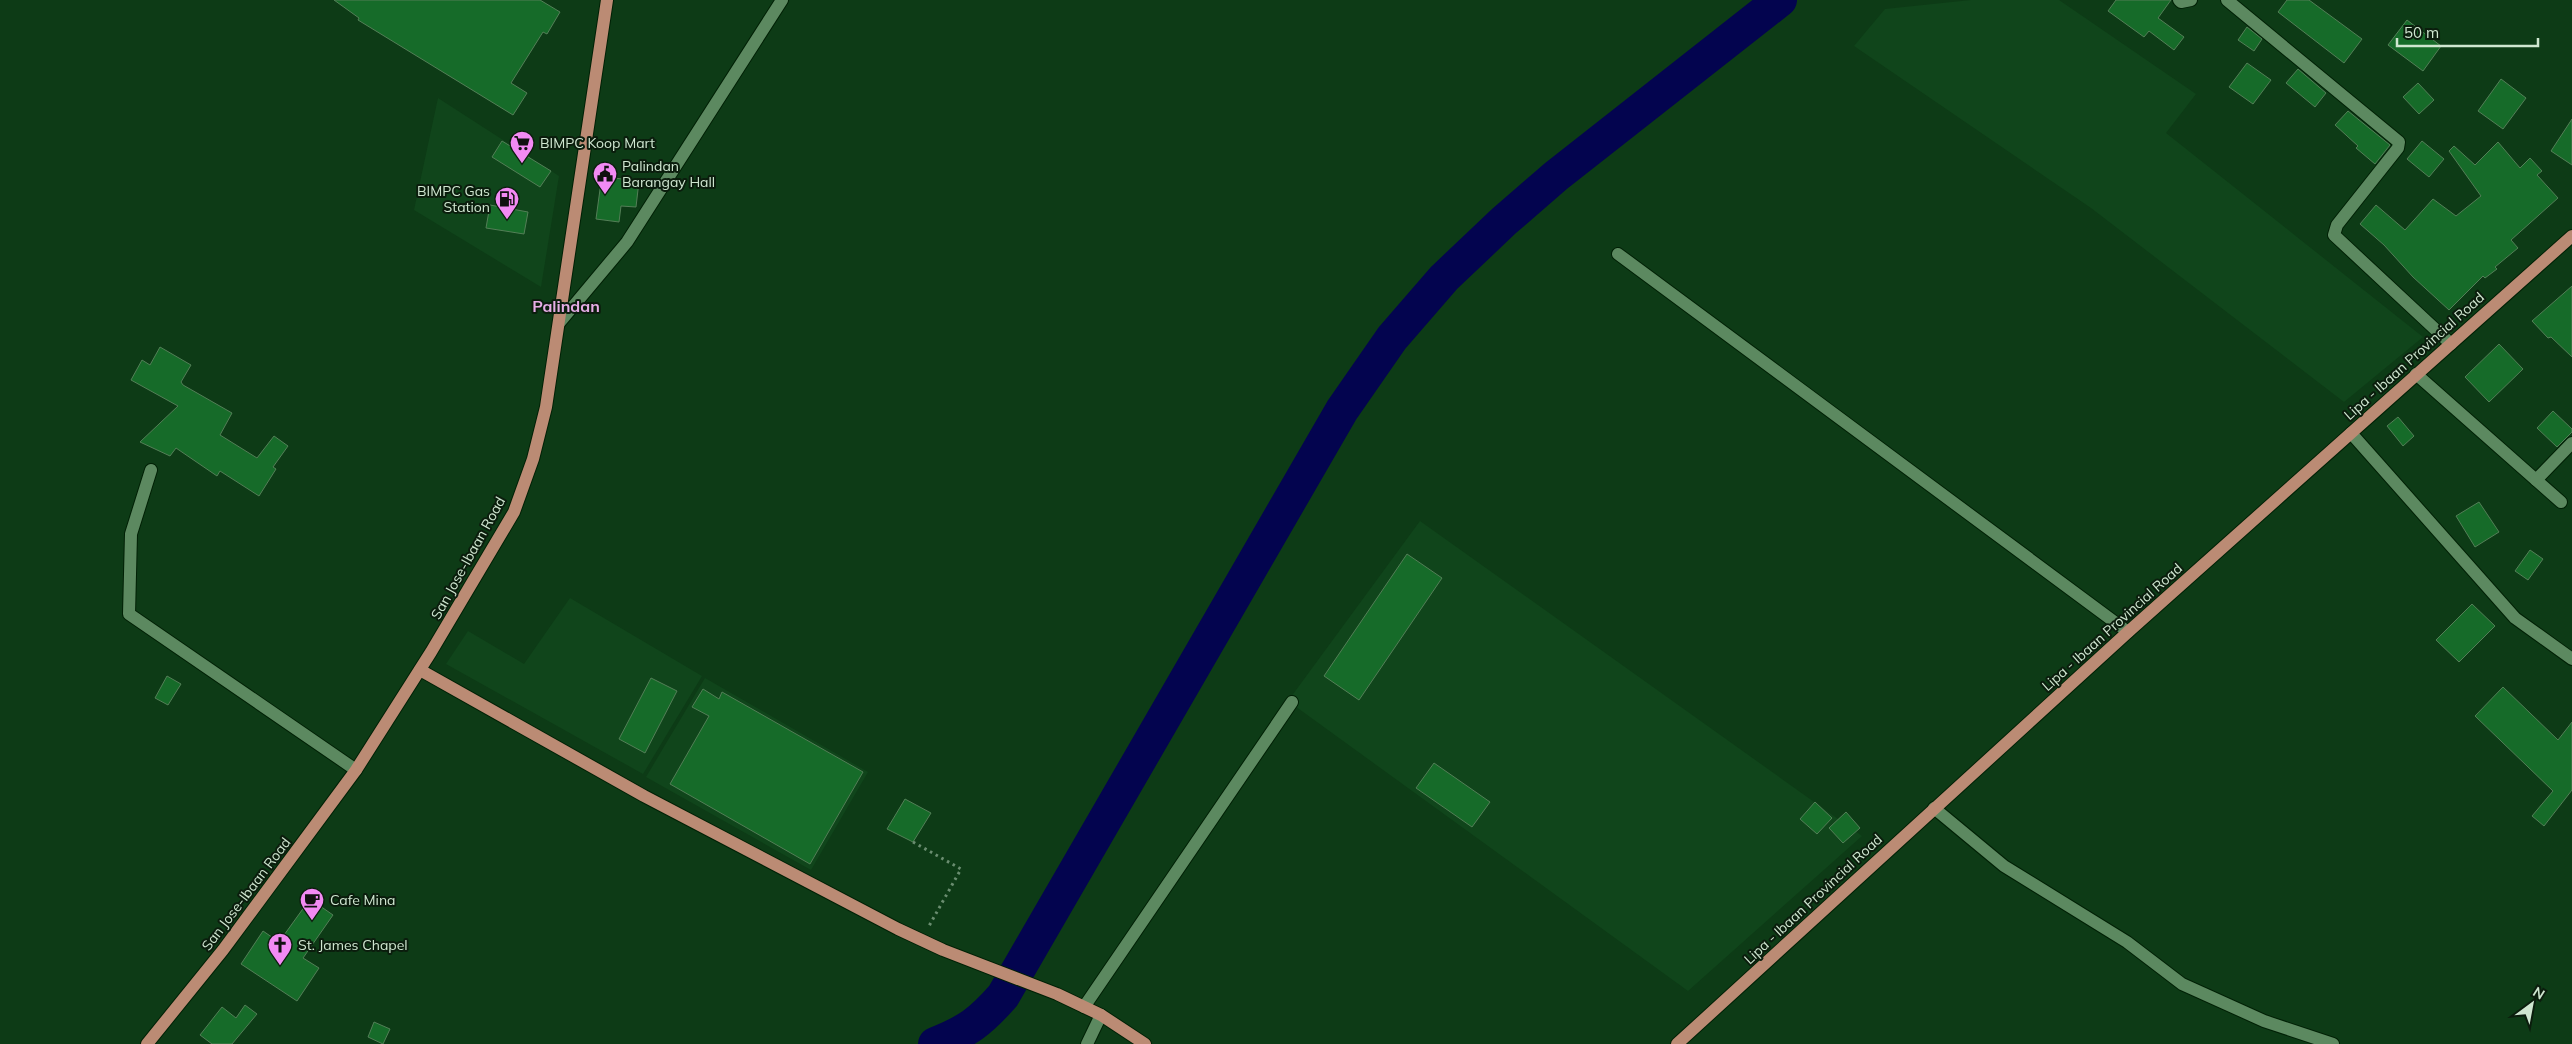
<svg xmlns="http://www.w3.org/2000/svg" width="2572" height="1044" viewBox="0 0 2572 1044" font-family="Mulish,sans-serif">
  <rect width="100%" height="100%" fill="#0d3b16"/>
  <g fill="#10451b">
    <path d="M1971,0H2059L2196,94L2166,133L2423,337L2344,402L2091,208L1854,46L1885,9Z"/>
    <path d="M438,98L559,176L541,287L414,210Z"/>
    <path d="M1420,521L1862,836L1688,991L1288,701Z"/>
    <path d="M570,598L702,676L643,774L446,664L468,631L524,664Z"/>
    <path d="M705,678L868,772L811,870L646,777Z"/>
  </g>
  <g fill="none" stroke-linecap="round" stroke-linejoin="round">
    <path stroke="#03044f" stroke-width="34" d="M935,1044C968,1031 980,1022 1003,996L1342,410L1392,338L1444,278L1504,221L1556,176L1780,0"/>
  </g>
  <g fill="#166b29" stroke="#537f57">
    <path d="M334,0H540L560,12L547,34L543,32L511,83L527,93L513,115L358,20L359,18Z"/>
    <path d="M2116,0H2171L2158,18L2184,37L2174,50L2149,31L2144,37L2108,11Z"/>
    <path d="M2287,0H2309L2362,39L2344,63L2278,12Z"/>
    <path d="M2407,20L2441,46L2423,71L2388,45Z"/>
    <path d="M2247,27L2262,39L2254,51L2238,40Z"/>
    <path d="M2247,63L2271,80L2253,104L2229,87Z"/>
    <path d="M2298,69L2326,93L2315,107L2286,83Z"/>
    <path d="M2501,79L2526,98L2503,129L2478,111Z"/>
    <path d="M2418,83L2434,100L2419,114L2403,97Z"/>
    <path d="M2348,111L2390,145L2375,164L2356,148L2358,146L2335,125Z"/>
    <path d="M2572,119V165L2551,151Z"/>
    <path d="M502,141L551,171L540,187L492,157Z"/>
    <path d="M2422,141L2444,159L2429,177L2407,159Z"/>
    <path d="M2498,142L2520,168L2530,158L2542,171L2537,175L2558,198L2511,240L2518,248L2495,267L2497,269L2485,278L2483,276L2449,310L2413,277L2384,245L2360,224L2376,205L2405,230L2433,199L2456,216L2481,196L2449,151L2454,146L2475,165Z"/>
    <path d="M614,178L639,181L636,207L621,206L619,222L596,219L601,182L613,184Z"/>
    <path d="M490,205L528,212L524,234L486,228Z"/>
    <path d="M2572,286V357L2551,337L2548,338L2532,321Z"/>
    <path d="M2499,344L2523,369L2489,402L2465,377Z"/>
    <path d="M160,347L191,365L181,382L183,385L232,413L220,435L257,458L274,436L288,446L273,467L276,469L259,496L220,471L217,476L176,448L170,456L140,442L178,406L131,380L142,360L150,365Z"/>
    <path d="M2553,411L2572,429V432L2557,447L2537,428Z"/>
    <path d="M2398,417L2414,436L2403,446L2387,426Z"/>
    <path d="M2479,502L2499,532L2475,547L2456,516Z"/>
    <path d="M2530,550L2543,559L2528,580L2515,571Z"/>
    <path d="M1407,554L1442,578L1359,700L1324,676Z"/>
    <path d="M2472,604L2495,626L2459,662L2436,640Z"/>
    <path d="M167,676L181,684L168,705L155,698Z"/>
    <path d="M651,678L677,691L645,753L619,739Z"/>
    <path d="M2503,687L2558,740L2572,722V790L2544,826L2532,816L2553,791L2475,716Z"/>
    <path d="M703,689L719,699L722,692L863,772L810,864L670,784L709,716L692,707Z"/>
    <path d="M1434,763L1490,802L1472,827L1416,788Z"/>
    <path d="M905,799L931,813L913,842L887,829Z"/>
    <path d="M1815,802L1832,818L1817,834L1800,819Z"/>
    <path d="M1846,812L1860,828L1843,843L1829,828Z"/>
    <path d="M310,899L333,915L303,958L319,968L297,1001L241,964L263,931L279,942Z"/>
    <path d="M245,1005L257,1014L232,1044H212L200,1035L222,1007L236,1018Z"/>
    <path d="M374,1022L390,1029L383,1044L368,1037Z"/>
  </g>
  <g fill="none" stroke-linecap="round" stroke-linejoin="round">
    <defs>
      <g id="minor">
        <path d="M2179,0L2181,2L2191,0"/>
        <path d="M2227,0L2399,142L2398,148L2337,225L2334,235L2451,344"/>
        <path d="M1618,254L2128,632"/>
        <path d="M560,322L627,242L782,0"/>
        <path d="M2416,374L2561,502"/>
        <path d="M2351,433L2515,618L2572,659"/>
        <path d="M151,470L131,534L129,614L356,770"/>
        <path d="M2536,480L2572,443"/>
        <path d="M1934,808L2004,866L2127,942L2182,984L2264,1021L2333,1044"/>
        <path d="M1084,1007L1292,702"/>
        <path d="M1087,1044L1101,1015"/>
      </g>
      <g id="major">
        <path d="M420,670L644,796L898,929L943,950L1057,994L1101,1015L1145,1044"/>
        <path d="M147,1044L223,950L356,770L431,652L514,512L533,459L546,407L607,0"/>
        <path d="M1677,1044L2128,632L2572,236"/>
      </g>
    </defs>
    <use href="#minor" stroke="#002005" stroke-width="14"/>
    <use href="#major" stroke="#002005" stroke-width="14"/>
    <path stroke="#6a8d70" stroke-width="3" stroke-dasharray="2.5 4" stroke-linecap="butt" d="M913,842L961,869L929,926"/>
    <use href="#minor" stroke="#5c8960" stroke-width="12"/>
    <use href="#major" stroke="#bb8b74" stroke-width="12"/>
  </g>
  <defs>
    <symbol id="supermarket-pin" viewBox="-11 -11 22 30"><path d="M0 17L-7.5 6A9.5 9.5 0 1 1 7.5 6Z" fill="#f28af3" stroke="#0b1d0d"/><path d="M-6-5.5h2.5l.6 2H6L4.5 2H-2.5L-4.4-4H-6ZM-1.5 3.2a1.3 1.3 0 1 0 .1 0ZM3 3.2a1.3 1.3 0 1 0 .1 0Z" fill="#111"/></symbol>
    <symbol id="civic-pin" viewBox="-11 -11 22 30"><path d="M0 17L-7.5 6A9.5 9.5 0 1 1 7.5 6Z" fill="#f28af3" stroke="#0b1d0d"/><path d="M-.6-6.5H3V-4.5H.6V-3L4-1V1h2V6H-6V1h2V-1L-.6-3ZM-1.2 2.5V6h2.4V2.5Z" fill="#111"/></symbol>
    <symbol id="fuel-pin" viewBox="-11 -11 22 30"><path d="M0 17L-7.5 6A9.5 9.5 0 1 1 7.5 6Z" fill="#f28af3" stroke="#0b1d0d"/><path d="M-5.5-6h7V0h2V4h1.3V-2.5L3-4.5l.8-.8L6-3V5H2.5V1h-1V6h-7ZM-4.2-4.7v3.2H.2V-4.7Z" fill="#111"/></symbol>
    <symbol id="cafe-pin" viewBox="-11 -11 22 30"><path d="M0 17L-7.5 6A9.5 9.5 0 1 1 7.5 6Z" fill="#f28af3" stroke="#0b1d0d"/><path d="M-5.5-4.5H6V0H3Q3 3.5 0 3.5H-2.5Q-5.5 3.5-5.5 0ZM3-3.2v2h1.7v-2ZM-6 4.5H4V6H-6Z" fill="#111"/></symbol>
    <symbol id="church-pin" viewBox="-11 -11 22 30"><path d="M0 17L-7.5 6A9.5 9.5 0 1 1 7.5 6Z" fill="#f28af3" stroke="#0b1d0d"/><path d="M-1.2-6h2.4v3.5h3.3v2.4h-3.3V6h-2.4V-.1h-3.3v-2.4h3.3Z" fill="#111"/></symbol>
  </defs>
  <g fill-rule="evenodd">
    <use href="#supermarket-pin" x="508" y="129" width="28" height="38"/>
    <use href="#civic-pin" x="591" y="160" width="28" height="38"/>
    <use href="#fuel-pin" x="493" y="185" width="28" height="38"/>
    <use href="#cafe-pin" x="298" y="886" width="28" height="38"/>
    <use href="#church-pin" x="266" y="931" width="28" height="38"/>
  </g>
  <g text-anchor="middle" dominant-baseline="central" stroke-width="4" stroke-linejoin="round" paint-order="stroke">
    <g font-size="14" fill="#cfe6d0" stroke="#0b1d0d" text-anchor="start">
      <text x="540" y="143">BIMPC Koop Mart</text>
      <text x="622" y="166">Palindan<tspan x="622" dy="16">Barangay Hall</tspan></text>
      <text x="490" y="191" text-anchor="end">BIMPC Gas<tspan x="490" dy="16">Station</tspan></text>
      <text x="330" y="900">Cafe Mina</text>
      <text x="298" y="945">St. James Chapel</text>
    </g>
    <g font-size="14" fill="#cfe6d0" stroke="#0b1d0d">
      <text transform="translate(2414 356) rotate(-42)">Lipa - Ibaan Provincial Road</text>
      <text transform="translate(468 558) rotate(-61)">San Jose-Ibaan Road</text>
      <text transform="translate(2112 627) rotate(-42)">Lipa - Ibaan Provincial Road</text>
      <text transform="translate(246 894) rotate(-53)">San Jose-Ibaan Road</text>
      <text transform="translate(1813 899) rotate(-43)">Lipa - Ibaan Provincial Road</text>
    </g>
    <g font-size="16" font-weight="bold" fill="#e6ade6" stroke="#0b1d0d">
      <text x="566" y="306">Palindan</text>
    </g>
  </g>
  <g transform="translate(2532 1004) rotate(32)" stroke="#0b1d0d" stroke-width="4" paint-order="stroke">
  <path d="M0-4L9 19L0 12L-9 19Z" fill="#cfe6d0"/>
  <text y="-8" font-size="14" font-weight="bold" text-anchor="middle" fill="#cfe6d0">N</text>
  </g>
  <path d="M2397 38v8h141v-8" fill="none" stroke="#cfe6d0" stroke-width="2.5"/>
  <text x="2404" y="38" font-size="15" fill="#cfe6d0" stroke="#0b1d0d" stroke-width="4" paint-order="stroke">50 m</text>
</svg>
